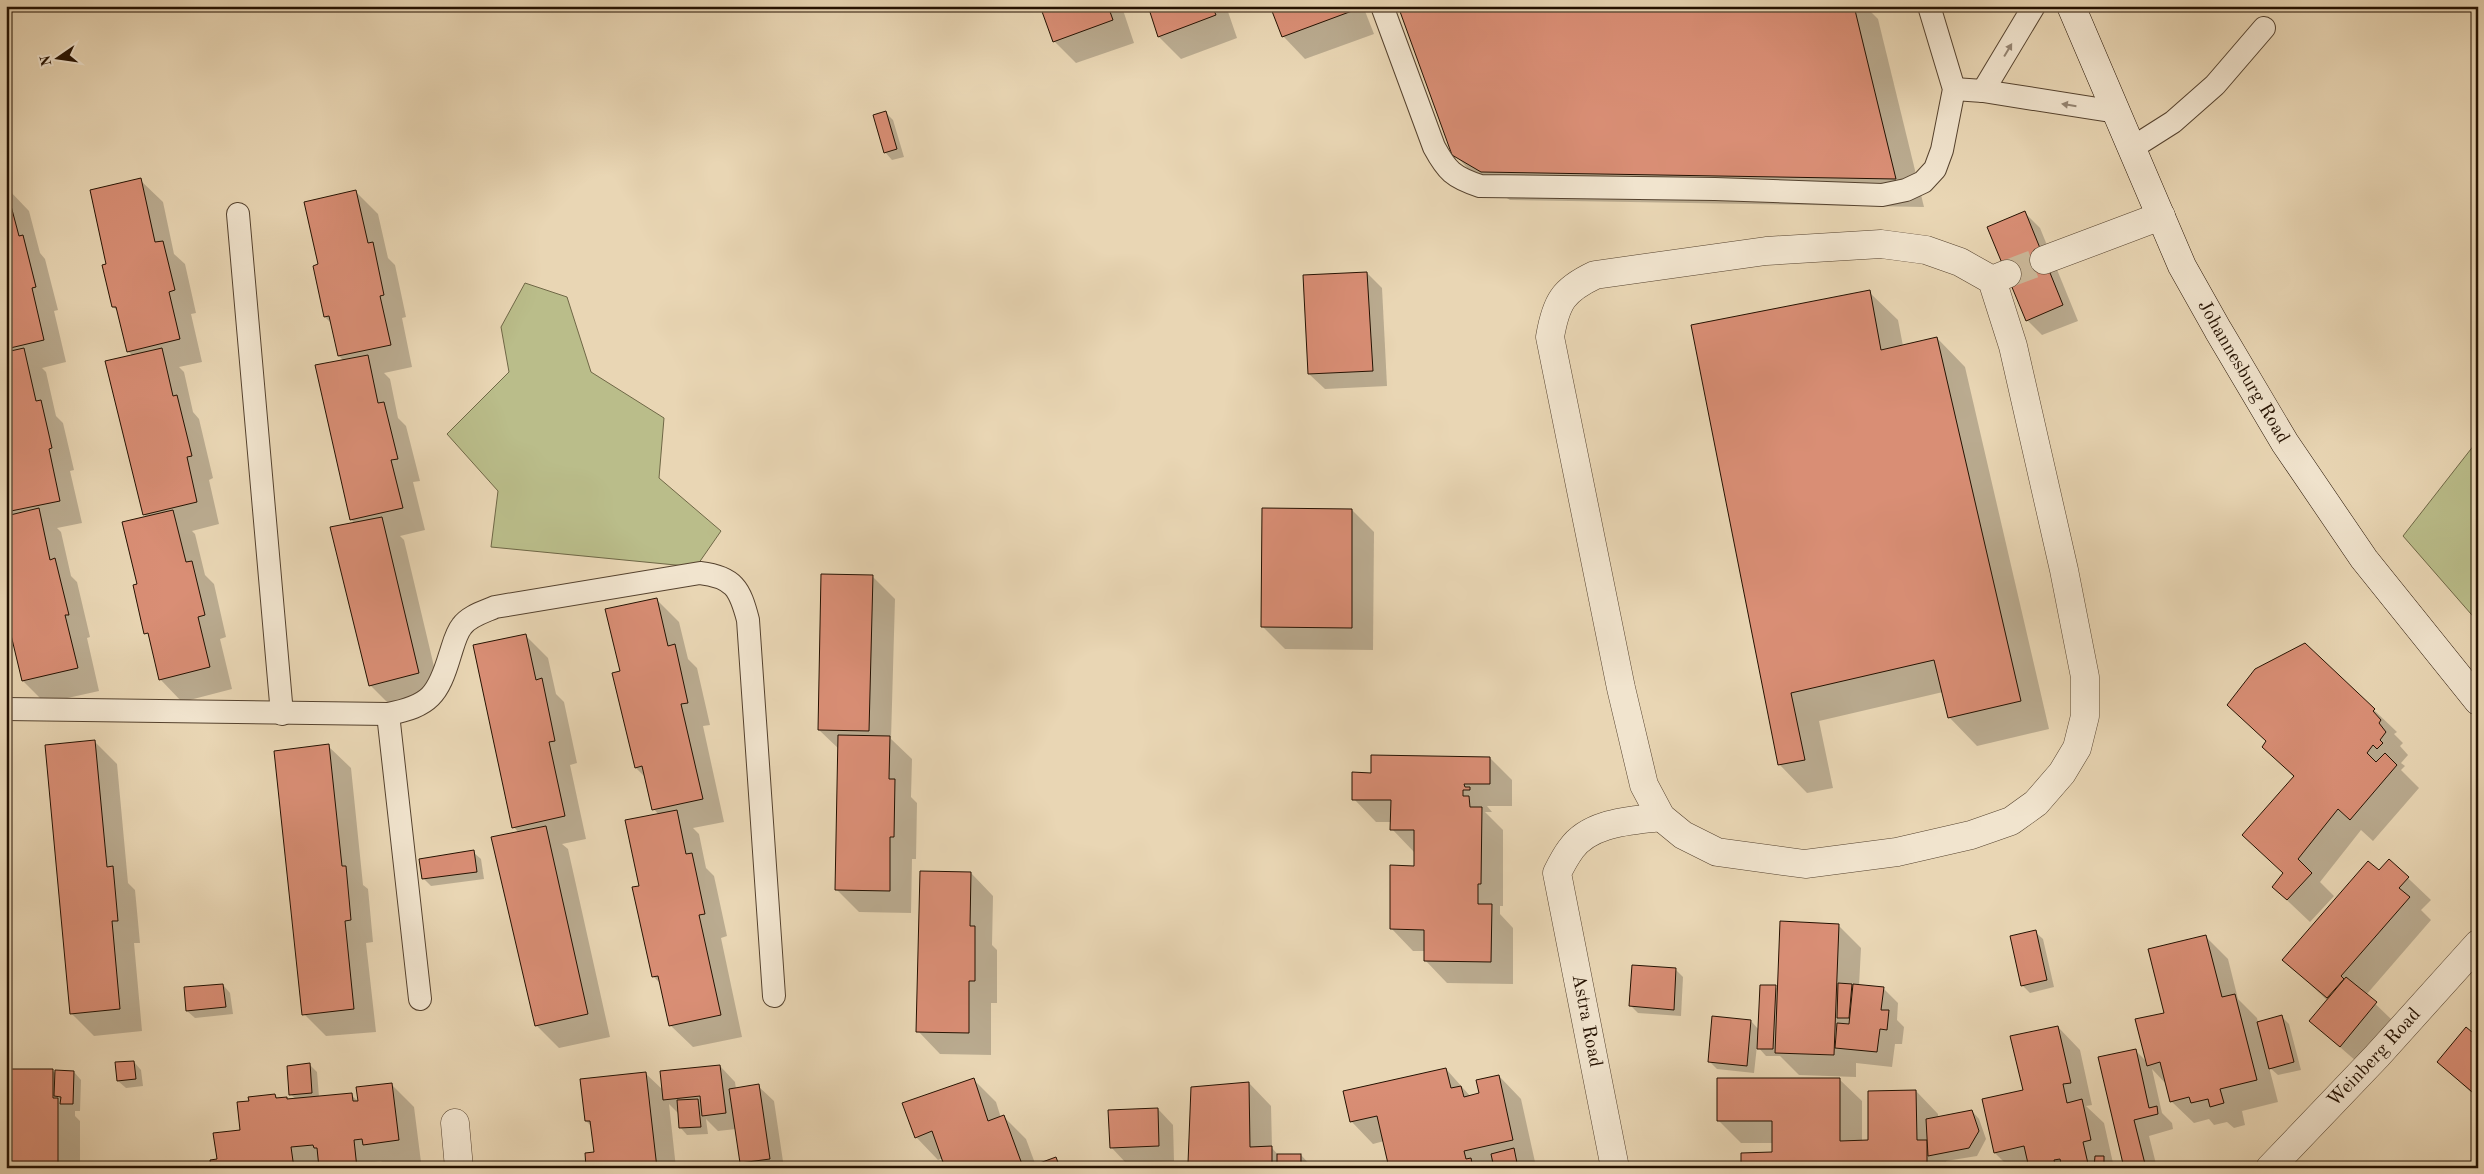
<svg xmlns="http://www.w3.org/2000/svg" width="2484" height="1174" viewBox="0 0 2484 1174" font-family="'Old Standard TT',serif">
  <rect width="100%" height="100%" fill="#e9d6b4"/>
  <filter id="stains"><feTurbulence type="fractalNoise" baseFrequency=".004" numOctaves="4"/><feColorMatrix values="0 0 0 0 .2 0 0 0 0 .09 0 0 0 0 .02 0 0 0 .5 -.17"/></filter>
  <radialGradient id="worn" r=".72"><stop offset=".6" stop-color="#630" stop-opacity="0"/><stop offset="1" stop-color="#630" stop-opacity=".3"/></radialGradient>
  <g fill="#babd8a" stroke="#6f6746">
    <path d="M525,283L567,297L591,372L664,418L659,478L721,531L696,567L491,547L498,491L447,434L509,372L501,327Z"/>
    <path d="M2478,440V622L2403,536Z"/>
  </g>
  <g fill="#0003">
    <path d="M1041,6H1136L1123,10L1134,43L1076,63L1054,41Z"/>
    <path d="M1149,6H1226L1237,38L1181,59L1159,37Z"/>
    <path d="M1272,6H1363L1374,34L1305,59L1283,36Z"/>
    <path d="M1399,6H1865L1878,19L1924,207L1510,200L1482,183L1454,154Z"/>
    <path d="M886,113L893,120L904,157L892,160L885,152Z"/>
    <path d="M140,180L163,202L174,254L185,264L196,313L191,314L202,362L179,367L184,372L193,412L199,419L213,478L209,480L219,524L192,531L195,534L205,575L214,584L226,637L220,639L232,689L182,702L160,679L135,586L138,585L147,518L144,514L133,356L128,351L119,312L113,307L108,265Z"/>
    <path d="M7,188L29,211L40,253L45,259L58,310L54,311L66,362L42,368L46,372L56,416L63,423L74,470L70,471L82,523L57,528L61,532L71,576L77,582L90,637L87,638L99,691L45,703L23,681L11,516L6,510Z"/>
    <path d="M356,192L378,214L388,258L395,265L406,317L402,318L412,367L384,373L390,379L398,418L406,426L420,481L413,482L425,530L400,536L404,540L441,696L392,707L370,685L355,524L351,519L344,361L339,356L332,324L325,317L319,265Z"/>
    <path d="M2025,213L2040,228L2078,321L2042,335L2027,320Z"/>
    <path d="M1367,273L1382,288L1387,386L1325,389L1309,374Z"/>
    <path d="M1869,292L1898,320L1903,346L1937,338L1965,367L2049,729L1977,746L1949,717L1943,692L1819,721L1833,788L1807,793L1779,764L1692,326Z"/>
    <path d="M1352,510L1374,532L1373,650L1285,649L1263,627Z"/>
    <path d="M872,576L895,599L891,739L912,759L911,797L917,803L916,859H912L911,913L859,912L837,890L839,749L819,730Z"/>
    <path d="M656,599L679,622L688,659L697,668L710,725L703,726L724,822L693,828L699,834L706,868L714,876L727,936L721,938L742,1037L693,1047L670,1025L662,985L653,976L640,886L659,815L654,809L646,778L636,768L621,672Z"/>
    <path d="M525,635L548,658L556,694L564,702L577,763L570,765L586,839L562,844L568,849L610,1037L559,1048L537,1026L492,838L519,833L514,827Z"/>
    <path d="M2305,644L2397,732L2394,734L2403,743L2400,746L2408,755L2401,763L2405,766L2401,770L2419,788L2373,841L2361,830L2320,882L2334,896L2310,922L2273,887L2284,874L2294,777L2263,747L2267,742L2229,705Z"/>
    <path d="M94,741L117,764L128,883L135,890L140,943H134L142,1031L94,1036L71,1013Z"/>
    <path d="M328,746L351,768L363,885L368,889L373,942L366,943L376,1032L326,1036L304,1014Z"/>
    <path d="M1490,758L1512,780V806H1487L1492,812H1485L1503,830V906H1500V914L1513,928V984L1447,983L1425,960V951H1413L1391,928L1415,867L1414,852L1392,829V822H1376L1354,799L1372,774Z"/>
    <path d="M473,852L481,859L484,879L431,886L424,879Z"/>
    <path d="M2390,861L2431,900L2421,910L2431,920L2366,995L2391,1019L2356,1061L2310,1021L2328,1001L2284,960Z"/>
    <path d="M971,873L993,896L992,945L997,950V1003H991V1055L940,1054L918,1031Z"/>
    <path d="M1838,925L1861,948L1859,986L1883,988L1898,1003L1897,1020L1904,1027L1902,1044H1895L1892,1067L1856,1063V1077L1799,1075L1780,1056H1766L1757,1046L1754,1073L1717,1069L1710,1062L1751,1021L1759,1030L1775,987L1779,990Z"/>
    <path d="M2035,932L2043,939L2054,987L2030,993L2022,985Z"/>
    <path d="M2205,936L2228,959L2238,999L2257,1018L2258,1023L2281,1016L2289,1024L2301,1070L2278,1075L2269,1067L2278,1102L2242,1111L2245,1125L2234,1128L2227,1122L2214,1125L2209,1119L2194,1123L2171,1101L2167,1085L2152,1069L2162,1113L2172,1123L2173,1129L2149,1136L2157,1168H2125L2135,1050L2147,1062L2166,1014Z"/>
    <path d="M1676,970L1683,977L1681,1016L1638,1013L1631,1006Z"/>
    <path d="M223,985L230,993L233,1014L195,1018L187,1011Z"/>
    <path d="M2058,1027L2080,1050L2092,1105L2086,1106L2104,1123L2113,1163H2110L2111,1168H2010L1995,1153L1983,1100L2024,1091Z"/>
    <path d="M2478,1039V1099L2439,1062Z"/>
    <path d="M134,1062L141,1070L143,1086L126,1088L118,1081Z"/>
    <path d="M310,1065L317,1072L319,1097L351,1095L359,1102L391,1084L414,1107L421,1162L387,1167L381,1161L375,1162L376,1168H213L242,1131L250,1102L275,1095L278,1099H296L290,1094Z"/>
    <path d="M720,1066L735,1082L736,1089L758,1086L774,1101L784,1168H747L741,1163L736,1129L718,1131L706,1119L708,1134L687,1135L680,1127L679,1114L669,1104L676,1168H588L596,1154L592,1127L586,1121L645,1073L664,1091Z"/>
    <path d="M1446,1069L1471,1097L1481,1094L1499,1076L1521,1099L1535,1162L1528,1164L1532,1168H1390L1384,1141L1373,1144L1351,1121Z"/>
    <path d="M52,1070L56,1074L74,1072L81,1080L80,1111H75V1116L80,1121V1168H6Z"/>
    <path d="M973,1079L996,1102L1001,1118L1004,1117L1026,1139L1036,1166L1056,1159L1065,1168H946L943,1158L938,1160L916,1137Z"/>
    <path d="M1839,1079L1862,1101V1142H1870L1916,1091L1938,1114V1118L1972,1111L1979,1119L1986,1139L1977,1156L1946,1161L1949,1168H1742L1773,1153V1143H1741L1718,1120Z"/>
    <path d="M1249,1083L1271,1106L1272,1148L1279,1156L1301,1155L1313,1168H1147L1189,1164Z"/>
    <path d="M1158,1109L1173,1125L1174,1161L1126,1163L1111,1147Z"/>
  </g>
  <g fill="#d98e75" stroke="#241101">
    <path d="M1040,6H1108L1113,20L1053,42Z"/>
    <path d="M1148,6H1212L1216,15L1158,37Z"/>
    <path d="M1270,6H1350L1352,11L1282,37Z"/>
    <path d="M1398,6H1854L1896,179L1481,172L1452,155Z"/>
    <path d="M886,111L897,149L884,153L873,115Z"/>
    <path d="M141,178L155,242L163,241L175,290L169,292L180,339L127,352L116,307H112L102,265L106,264L90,190Z"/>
    <path d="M6,187L19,236L23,235L36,287L32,288L44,340L6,349Z"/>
    <path d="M356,190L368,243L373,242L384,295L380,296L391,345L338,356L329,316L324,317L313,266L318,264L304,202Z"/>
    <path d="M2025,211L2063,305L2026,321L1987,227Z"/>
    <path d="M1367,272L1373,371L1308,374L1303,275Z"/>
    <path d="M1870,290L1881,350L1937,337L2021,701L1948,718L1934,660L1791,693L1805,760L1778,765L1691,325Z"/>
    <path d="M24,348L36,401L41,400L52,448L49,449L60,501L6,512V352Z"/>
    <path d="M162,348L173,396L177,395L192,456L187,457L197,502L143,515L105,361Z"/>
    <path d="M368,355L378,403L384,402L398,459L391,460L403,508L350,520L315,365Z"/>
    <path d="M39,508L50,560L55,558L69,615H65L78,668L22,681L6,614V516Z"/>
    <path d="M1262,508L1352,509V628L1261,627Z"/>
    <path d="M173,510L186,562L192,561L205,615L198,617L210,667L159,680L148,633L144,634L133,585L137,584L122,522Z"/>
    <path d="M382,517L419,673L369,686L330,527Z"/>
    <path d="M821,574L873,575L869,731L818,730Z"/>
    <path d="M657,598L668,646L675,644L688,703L681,704L703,799L652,810L642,766L635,768L612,673L620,671L605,609Z"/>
    <path d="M526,634L536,680L542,678L555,741L549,742L565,816L512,828L473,645Z"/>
    <path d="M2305,643L2375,709L2373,711L2381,720L2379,723L2386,732L2380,740L2383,743L2377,749L2373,745L2367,753L2376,762L2385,753L2397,765L2350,820L2338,809L2298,859L2312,873L2287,900L2272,887L2283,873L2242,835L2294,776L2262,747L2266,741L2227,705L2255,669Z"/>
    <path d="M838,735L890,736L889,779H895L894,837H890V891L835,890Z"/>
    <path d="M95,740L107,867L113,866L118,921H112L120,1009L70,1014L45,745Z"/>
    <path d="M329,744L342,866H346L351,920L345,921L354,1009L302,1015L274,751Z"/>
    <path d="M1371,755L1490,757V784H1464L1465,787H1470V790H1463V796H1469L1470,807H1482L1481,884H1478V904H1492L1491,962L1424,961V930L1390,929V865L1414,866V830H1390L1391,800H1352V772L1371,773Z"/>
    <path d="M677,810L686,854L692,853L705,914L699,915L721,1015L669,1026L658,976L652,977L632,887L639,886L625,820Z"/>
    <path d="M546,826L588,1014L535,1026L491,837Z"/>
    <path d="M474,850L477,872L422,879L419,859Z"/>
    <path d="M2389,859L2409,877L2399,888L2410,897L2341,976L2344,979L2327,998L2282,960L2368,861L2379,870Z"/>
    <path d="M920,871L971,872L970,926H975V981H969V1033L916,1032Z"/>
    <path d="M1780,921L1839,924L1834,1055L1775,1053Z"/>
    <path d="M2036,930L2047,980L2021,986L2010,936Z"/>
    <path d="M2206,935L2222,997L2235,994L2257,1080L2220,1089L2224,1103L2210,1107L2208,1099L2191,1103L2189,1097L2170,1102L2160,1062L2147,1066L2135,1019L2164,1013L2148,949Z"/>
    <path d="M1632,965L1676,968L1674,1010L1629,1006Z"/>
    <path d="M2346,977L2377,1002L2340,1047L2309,1021Z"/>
    <path d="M1838,983L1852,984L1849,1018H1837Z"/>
    <path d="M223,984L226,1007L186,1011L184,987Z"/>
    <path d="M1853,984L1884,987L1881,1010H1889L1887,1030L1880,1029L1877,1052L1835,1048L1837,1023L1849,1024Z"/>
    <path d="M1760,985H1776L1773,1049H1757Z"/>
    <path d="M2282,1015L2294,1062L2269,1069L2257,1022Z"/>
    <path d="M1712,1016L1751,1020L1747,1066L1708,1062Z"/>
    <path d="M2058,1026L2071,1083L2063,1084L2067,1103L2082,1099L2091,1140L2083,1142L2089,1168H2062L2060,1159L2054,1160L2056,1168H2029L2024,1146L1994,1153L1982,1099L2023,1090L2010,1036Z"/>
    <path d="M2466,1027L2478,1037V1097L2437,1062Z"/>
    <path d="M2136,1049L2149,1108L2157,1106L2158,1114L2134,1120L2146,1168H2124L2098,1057Z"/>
    <path d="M134,1061L136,1079L117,1081L115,1062Z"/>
    <path d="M310,1063L312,1093L289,1095L287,1066Z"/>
    <path d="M720,1065L726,1113L702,1116L700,1096L663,1100L660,1071Z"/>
    <path d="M1446,1068L1451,1088L1461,1086L1464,1097L1479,1093L1476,1080L1499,1075L1513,1140L1464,1151L1466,1159L1471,1158L1473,1168H1389L1377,1116L1350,1122L1343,1091Z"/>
    <path d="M6,1069H53V1098H58V1168H6Z"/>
    <path d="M55,1070L74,1071L73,1104H60L61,1097L54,1096Z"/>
    <path d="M646,1072L657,1168H586L585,1153L594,1152L590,1121H585L580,1079Z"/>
    <path d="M974,1078L988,1121L1004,1115L1023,1167L945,1168L932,1131L915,1138L902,1103Z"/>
    <path d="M1717,1078H1840V1141L1868,1140V1091L1916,1090L1917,1140H1927V1168H1741V1153L1772,1152V1121H1717Z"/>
    <path d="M1249,1082L1250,1147L1272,1146V1168H1146L1145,1165L1188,1163L1191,1087Z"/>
    <path d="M392,1083L399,1140L363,1145L362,1139L354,1140L357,1168H319L317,1148H314L313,1145L291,1147L294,1168H211L210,1160L217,1159L213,1133L240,1130L237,1102L249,1101L248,1097L275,1094L276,1098L287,1097V1099L352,1093L353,1101H358L356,1087Z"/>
    <path d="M759,1084L770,1159L740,1163L729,1089Z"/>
    <path d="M698,1099L701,1127L679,1128L677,1100Z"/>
    <path d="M1158,1108L1159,1146L1110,1148L1108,1110Z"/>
    <path d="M1972,1110L1979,1131L1969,1148L1928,1156L1926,1119Z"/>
    <path d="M1514,1148L1518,1168H1494L1491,1154Z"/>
    <rect x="1277" y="1154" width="24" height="14"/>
    <path d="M2478,1155V1168H2467Z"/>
    <path d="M2095,1156H2104V1168H2094Z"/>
    <path d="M1056,1157L1060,1168H1026Z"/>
  </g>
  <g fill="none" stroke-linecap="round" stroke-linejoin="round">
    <path stroke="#cbb899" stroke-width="28" stroke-dasharray="28 14" stroke-linecap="butt" d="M2007,274L2044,260"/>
    <defs>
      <g id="lane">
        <path d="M1382,6L1434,147C1447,171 1453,177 1480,186L1715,189L1882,195L1906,190L1923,182L1935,169L1942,150L1954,89L1929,6"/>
        <path d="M1954,89L1983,91L2117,112"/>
        <path d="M1983,91L2034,6"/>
        <path d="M2132,148L2173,122L2215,85L2264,28"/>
        <path d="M238,214L282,714"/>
        <path d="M6,709L388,714C430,706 438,695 450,655C453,646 456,633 462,626C469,616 484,612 495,607L700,573C734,577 740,589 748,620L774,996"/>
        <path d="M388,714L420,999"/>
      </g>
      <g id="street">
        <path d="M2044,260L2161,216"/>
        <path d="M1992,280L2013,346L2064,570L2085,677V716L2077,748L2062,773L2036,803L2011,821L1971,835L1897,852L1805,864L1717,852L1683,835L1661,817L1644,785L1621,688L1550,337C1556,302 1563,290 1595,275L1766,251L1881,244L1926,250L1960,262L1992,280L2007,274"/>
        <path d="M455,1123L459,1168"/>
        <path d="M1615,1168L1557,873C1561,865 1565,857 1571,849C1590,822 1630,821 1661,817"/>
        <path id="s1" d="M2270,1168L2377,1056L2478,944"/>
      </g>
      <g id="secondary">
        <path id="s2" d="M2071,6L2182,266L2218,330L2285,443L2364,559L2478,701"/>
      </g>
    </defs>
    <use href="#lane" stroke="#55422e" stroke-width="24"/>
    <use href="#street" stroke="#55422e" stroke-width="29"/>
    <use href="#secondary" stroke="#241101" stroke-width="29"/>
    <use href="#lane" stroke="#f1e4ce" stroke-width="22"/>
    <use href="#street" stroke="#f1e4ce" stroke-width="28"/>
    <use href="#secondary" stroke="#f1e4ce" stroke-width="28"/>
  </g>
  <defs><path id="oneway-solid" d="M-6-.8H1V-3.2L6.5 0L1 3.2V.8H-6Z" transform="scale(1.25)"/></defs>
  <g fill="#958572">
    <use href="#oneway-solid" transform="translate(2008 50) rotate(-59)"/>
    <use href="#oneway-solid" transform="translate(2069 105) rotate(-171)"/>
  </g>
  <g text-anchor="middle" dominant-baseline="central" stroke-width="5" stroke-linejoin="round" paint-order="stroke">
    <g font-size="19" fill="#241101" stroke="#f1e4ce">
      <text stroke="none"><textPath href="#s2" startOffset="405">Johannesburg Road</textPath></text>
      <text transform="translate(1586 1021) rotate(79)">Astra Road</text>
      <text stroke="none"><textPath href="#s1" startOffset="152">Weinberg Road</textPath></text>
    </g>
  </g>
  <rect width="2484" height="1174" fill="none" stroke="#e9d6b4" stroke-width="25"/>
  <rect x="8" y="8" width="2469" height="1159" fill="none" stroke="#241101" stroke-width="2.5"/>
  <rect x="12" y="12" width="2459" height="1149" fill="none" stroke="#241101"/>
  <g transform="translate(58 58) rotate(257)" stroke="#f1e4ce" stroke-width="4" paint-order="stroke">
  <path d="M0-4L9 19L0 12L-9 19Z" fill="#241101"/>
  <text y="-8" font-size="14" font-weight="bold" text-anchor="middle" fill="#241101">N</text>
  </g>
  <rect width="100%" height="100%" filter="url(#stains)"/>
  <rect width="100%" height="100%" fill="url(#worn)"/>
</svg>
